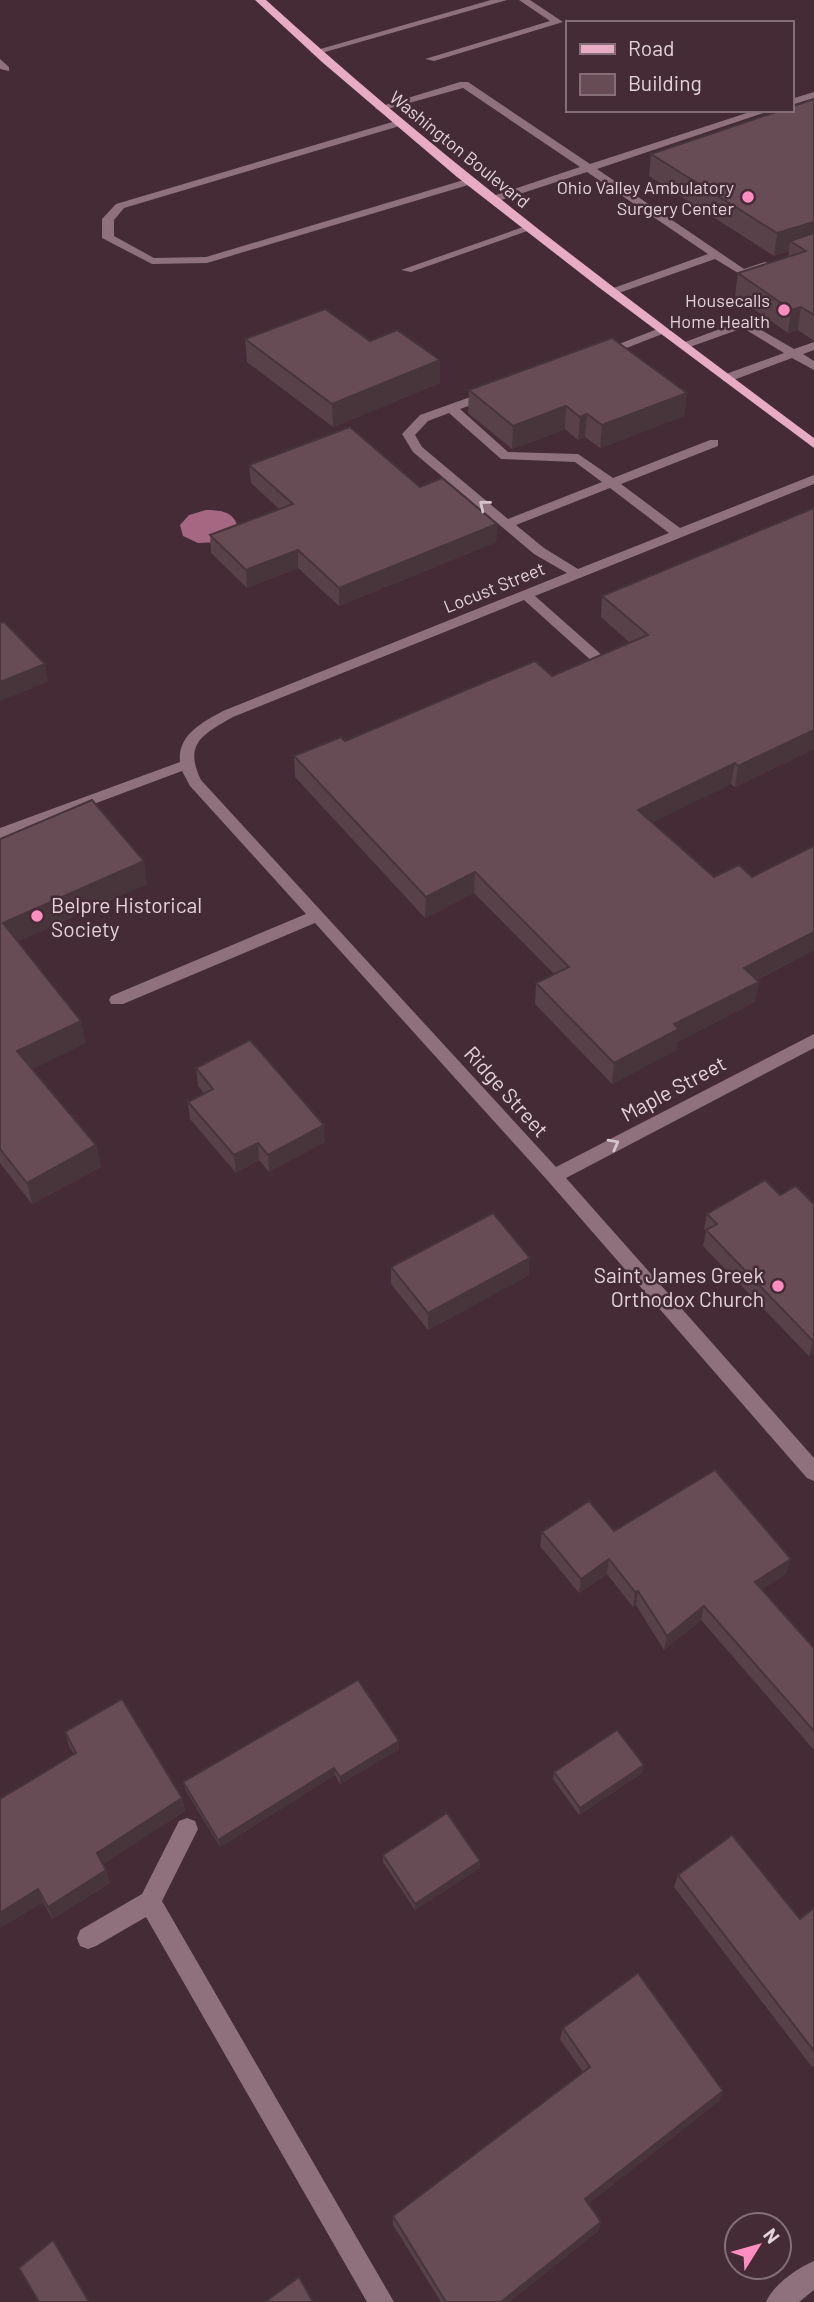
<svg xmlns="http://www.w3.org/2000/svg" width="814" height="2302" viewBox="0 0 814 2302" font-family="Barlow,sans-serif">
  <rect width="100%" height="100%" fill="#442b35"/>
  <path fill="#a66782" d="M206,510C218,510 233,511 237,525L217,542L198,543L183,536L180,525L189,515Z"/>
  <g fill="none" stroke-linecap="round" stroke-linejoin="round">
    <g fill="#8e717c" fill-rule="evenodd">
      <path d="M491,0H507L318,54L310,52Z"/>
      <path d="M519,0H530L563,22L434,61L425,59L550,21Z"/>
      <path d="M0,59L9,67V71L0,69Z"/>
      <path d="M460,82H468L590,164L756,110H772L597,169L744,269L765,262L771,265L743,276L715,259L616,294H608V290L708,254L587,172L498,201H490V197L580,167L463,88L380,111L375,108Z"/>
      <path d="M814,92V98L791,105V99Z"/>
      <path d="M399,120L403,121V125L124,208L114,220V236L154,258L206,257L467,179H475V183L207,263L152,264L102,238V219L116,204Z"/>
      <path d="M526,226L536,228L411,272L401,270Z"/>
      <path d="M744,320L794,349L814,342V350L803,354L814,361V370L792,358L731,381H723V375L784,353L743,328L687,348L677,345Z"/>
      <path d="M660,328L670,331L606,356L596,353Z"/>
      <path d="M490,390L496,394L494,397L460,409L508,452L578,454L613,478L710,440H718V446L621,484L680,528L814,475V484L535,596L604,657V663H594L524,600L233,717C204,734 183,743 201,780L556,1167L814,1034V1048L566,1178L814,1458V1481L807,1478L548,1181L315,923L123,1004H111L109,1000L111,996L306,914L190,786L182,771L0,839V828L180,762C177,735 203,722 223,711L567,573L534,554L413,452L402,434L420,415ZM449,413L501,459L575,462L602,482L508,519L422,447L415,435L428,421ZM610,488L669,533L578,569L544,548L516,525Z"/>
      <path d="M187,1818L195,1821L198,1829L162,1901L394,2302H367L146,1917L96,1946L88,1949L80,1946L77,1938L80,1930L142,1894L179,1821Z"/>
      <path d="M814,2261V2290L799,2302H766C773,2285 797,2268 814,2261Z"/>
    </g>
    <path fill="#e7acc4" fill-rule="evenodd" d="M255,0H266C439,158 626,298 814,438V448L597,286L457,177L322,62Z"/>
  </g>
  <g fill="#59414a">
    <path d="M814,99V341L798,330L788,333L735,296L738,273L788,257L789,251L774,256L649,176L651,154Z"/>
    <path d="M245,339L370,341L440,383L333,427L247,362Z"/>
    <path d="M469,390L687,393L684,416L600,448L585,437L578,440L565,429L512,449L468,413Z"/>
    <path d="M249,465L420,487L497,524L496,542L339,606L298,568L247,588L211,553L210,535L279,509L251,483Z"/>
    <path d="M814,508V749L735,787L731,784L652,822L714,877H752L814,846V950L757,980L755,1002L677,1042L676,1050L612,1084L535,1004L536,983L554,974L474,893L425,918L295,777L294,756L345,741L552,676L630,643L601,617L602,596Z"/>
    <path d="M0,839L147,884L18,941L81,1021L85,1043L32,1069L96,1145L101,1167L32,1204L0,1163Z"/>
    <path d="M196,1068L325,1142L269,1172L259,1160L236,1173L190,1119L188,1102L204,1093L198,1086Z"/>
    <path d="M780,1195L814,1204V1353L809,1356L703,1246L706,1232L704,1229L707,1214Z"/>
    <path d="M391,1267L529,1275L428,1330L391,1284Z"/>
    <path d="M614,1531L786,1574L762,1589L814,1648V1750L701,1620L664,1650L636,1605L633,1607L607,1574L579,1593L540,1546L542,1532Z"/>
    <path d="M65,1732L182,1798L185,1811L103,1864L106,1870L110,1883L52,1919L43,1902L0,1928L74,1754L69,1746Z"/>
    <path d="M399,1741V1749L340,1784L335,1775L220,1847L185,1789L183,1782Z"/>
    <path d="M554,1772L642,1773L579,1815L553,1779Z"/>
    <path d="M383,1855L480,1868L415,1910L383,1862Z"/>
    <path d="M678,1875L800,1919L814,1908V2066L812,2067L674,1887Z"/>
    <path d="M563,2028L723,2091L719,2101L588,2204L601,2222L598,2231L509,2302H441L393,2225V2216L583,2072L560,2039Z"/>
  </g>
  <g fill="#48353c">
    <path d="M814,222V243L790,241L789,251L774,256L777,233Z"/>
    <path d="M801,307L798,330L788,333L791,310Z"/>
    <path d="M440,360V383L333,427L332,404Z"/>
    <path d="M687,393L684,416L600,448L602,425Z"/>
    <path d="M566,406L565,429L512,449L513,426Z"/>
    <path d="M587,414L585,437L578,440L580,417Z"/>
    <path d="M497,524L496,542L339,606V588Z"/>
    <path d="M298,550V568L247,588L246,570Z"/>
    <path d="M45,664L48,682L0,701V682Z"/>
    <path d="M814,730V749L735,787L738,766Z"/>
    <path d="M735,763L731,784L635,831L638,810Z"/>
    <path d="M144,861L147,884L8,946L3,923Z"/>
    <path d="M475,872L474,893L425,918L426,897Z"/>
    <path d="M814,932V950L740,988L744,968Z"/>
    <path d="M759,982L755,1002L677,1042L676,1050L612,1084L614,1063L674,1024Z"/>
    <path d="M81,1021L85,1043L22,1074L17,1051Z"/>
    <path d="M324,1125L325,1142L269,1172L268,1155Z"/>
    <path d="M258,1143L259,1160L236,1173L234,1155Z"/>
    <path d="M96,1145L101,1167L32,1204L27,1183Z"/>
    <path d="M530,1258L529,1275L428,1330V1313Z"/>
    <path d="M814,1340V1353L809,1356L813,1341Z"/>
    <path d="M609,1559L607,1574L579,1593L581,1579Z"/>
    <path d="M791,1559L786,1574L751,1596L755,1582Z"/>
    <path d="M638,1591L636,1605L633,1607L635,1592Z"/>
    <path d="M704,1606L701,1620L664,1650L667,1636Z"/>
    <path d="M399,1741V1749L340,1784V1777Z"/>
    <path d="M644,1765L642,1773L579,1815L580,1808Z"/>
    <path d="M334,1768L335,1775L220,1847L218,1840Z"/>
    <path d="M182,1798L185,1811L101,1866L97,1853Z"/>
    <path d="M480,1861V1868L415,1910V1904Z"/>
    <path d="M106,1870L110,1883L52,1919L48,1907Z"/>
    <path d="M38,1889L43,1902L0,1928V1913Z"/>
    <path d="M723,2091L719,2101L583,2208L585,2199Z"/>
    <path d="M601,2222L598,2231L509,2302H501Z"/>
  </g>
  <g fill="#674c56" stroke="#48353c" stroke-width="2">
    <path d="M814,99V222L777,233L651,154L782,110H791V107Z"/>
    <path d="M814,233V315L801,307L791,310L738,273L806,251L790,241Z"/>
    <path d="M325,309L370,341L397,330L440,360L332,404L245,339Z"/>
    <path d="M612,338L687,393L602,425L587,414L580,417L566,406L513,426L469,390Z"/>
    <path d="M350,427L420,487L442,478L497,524L339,588L298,550L246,570L210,535L293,504L249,465Z"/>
    <path d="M814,508V730L738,766L735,763L638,810L714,877L739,865L752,877L814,846V932L744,968L759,982L674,1024L679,1029L614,1063L536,983L569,967L475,872L426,897L294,756L341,737L345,741L535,661L552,676L648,635L602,596Z"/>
    <path d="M4,622L45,664L0,682V623Z"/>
    <path d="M92,800L144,861L3,923L81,1021L17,1051L96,1145L27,1183L0,1149V839Z"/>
    <path d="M250,1040L324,1125L268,1155L258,1143L234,1155L188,1102L213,1089L196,1068Z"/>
    <path d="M765,1180L780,1195L796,1186L814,1204V1340L813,1341L706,1230L717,1224L707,1214Z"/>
    <path d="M493,1213L530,1258L428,1313L391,1267Z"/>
    <path d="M715,1470L791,1559L755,1582L814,1648V1731L704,1606L667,1636L638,1591L635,1592L609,1559L581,1579L542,1532L589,1501L614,1531Z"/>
    <path d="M358,1680L399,1741L340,1777L334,1768L218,1840L183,1782Z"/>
    <path d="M122,1699L182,1798L97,1853L106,1870L48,1907L38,1889L0,1913V1799L76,1753L65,1732Z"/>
    <path d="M617,1730L644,1765L580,1808L554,1772Z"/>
    <path d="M447,1813L480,1861L415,1904L383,1855Z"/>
    <path d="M732,1835L800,1919L814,1908V2051L678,1875Z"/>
    <path d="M638,1973L723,2091L585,2199L601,2222L501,2302H446L393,2216L590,2067L563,2028Z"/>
    <path d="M53,2240L89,2302H39L19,2268Z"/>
    <path d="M299,2277L313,2302H265Z"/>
  </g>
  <defs><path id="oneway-chevron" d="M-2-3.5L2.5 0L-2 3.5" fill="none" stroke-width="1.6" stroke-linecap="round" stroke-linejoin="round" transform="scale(1.75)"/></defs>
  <g stroke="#d6c4cb">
    <use href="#oneway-chevron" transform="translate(484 505) rotate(-141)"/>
    <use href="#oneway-chevron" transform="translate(614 1144) rotate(-28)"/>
  </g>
  <g fill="#fd8ebf" stroke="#442b35" stroke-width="2.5">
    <circle cx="748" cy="197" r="7"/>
    <circle cx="784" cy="310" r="7"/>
    <circle cx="37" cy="916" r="7"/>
    <circle cx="778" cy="1286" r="7"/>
  </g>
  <g text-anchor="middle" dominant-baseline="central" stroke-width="5" stroke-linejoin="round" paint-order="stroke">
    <g font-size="18" fill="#e3d3d9" stroke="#442b35">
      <text transform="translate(460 149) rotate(39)">Washington Boulevard</text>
      <text transform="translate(494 587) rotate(-22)">Locust Street</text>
    </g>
    <g font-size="18" fill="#e3d3d9" stroke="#442b35" text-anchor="end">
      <text x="734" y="187">Ohio Valley Ambulatory<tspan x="734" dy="21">Surgery Center</tspan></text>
      <text x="770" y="300">Housecalls<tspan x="770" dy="21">Home Health</tspan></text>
    </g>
    <g font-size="21" fill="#e3d3d9" stroke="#442b35" text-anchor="start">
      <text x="51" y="904">Belpre Historical<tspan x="51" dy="24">Society</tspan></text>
      <text x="764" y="1274" text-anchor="end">Saint James Greek<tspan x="764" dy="24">Orthodox Church</tspan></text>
    </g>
    <g font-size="21" fill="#e3d3d9" stroke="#442b35">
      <text transform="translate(673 1088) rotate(-28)">Maple Street</text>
      <text transform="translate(507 1091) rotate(48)">Ridge Street</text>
    </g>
  </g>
  <rect x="566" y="21" width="228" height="91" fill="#442b35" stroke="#846e77" stroke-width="2"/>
  <rect x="580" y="44" width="35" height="10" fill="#e7acc4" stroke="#846e77" stroke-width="2"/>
  <text x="628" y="56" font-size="21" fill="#e3d3d9">Road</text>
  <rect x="580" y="74" width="35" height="21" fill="#674c56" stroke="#846e77" stroke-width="2"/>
  <text x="628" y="91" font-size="21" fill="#e3d3d9">Building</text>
  <g transform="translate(758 2246) rotate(53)"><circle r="33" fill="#442b35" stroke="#846e77" stroke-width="2"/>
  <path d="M0-5L12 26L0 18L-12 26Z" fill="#fd8ebf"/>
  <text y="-10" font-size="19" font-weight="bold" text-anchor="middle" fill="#e3d3d9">N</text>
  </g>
</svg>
